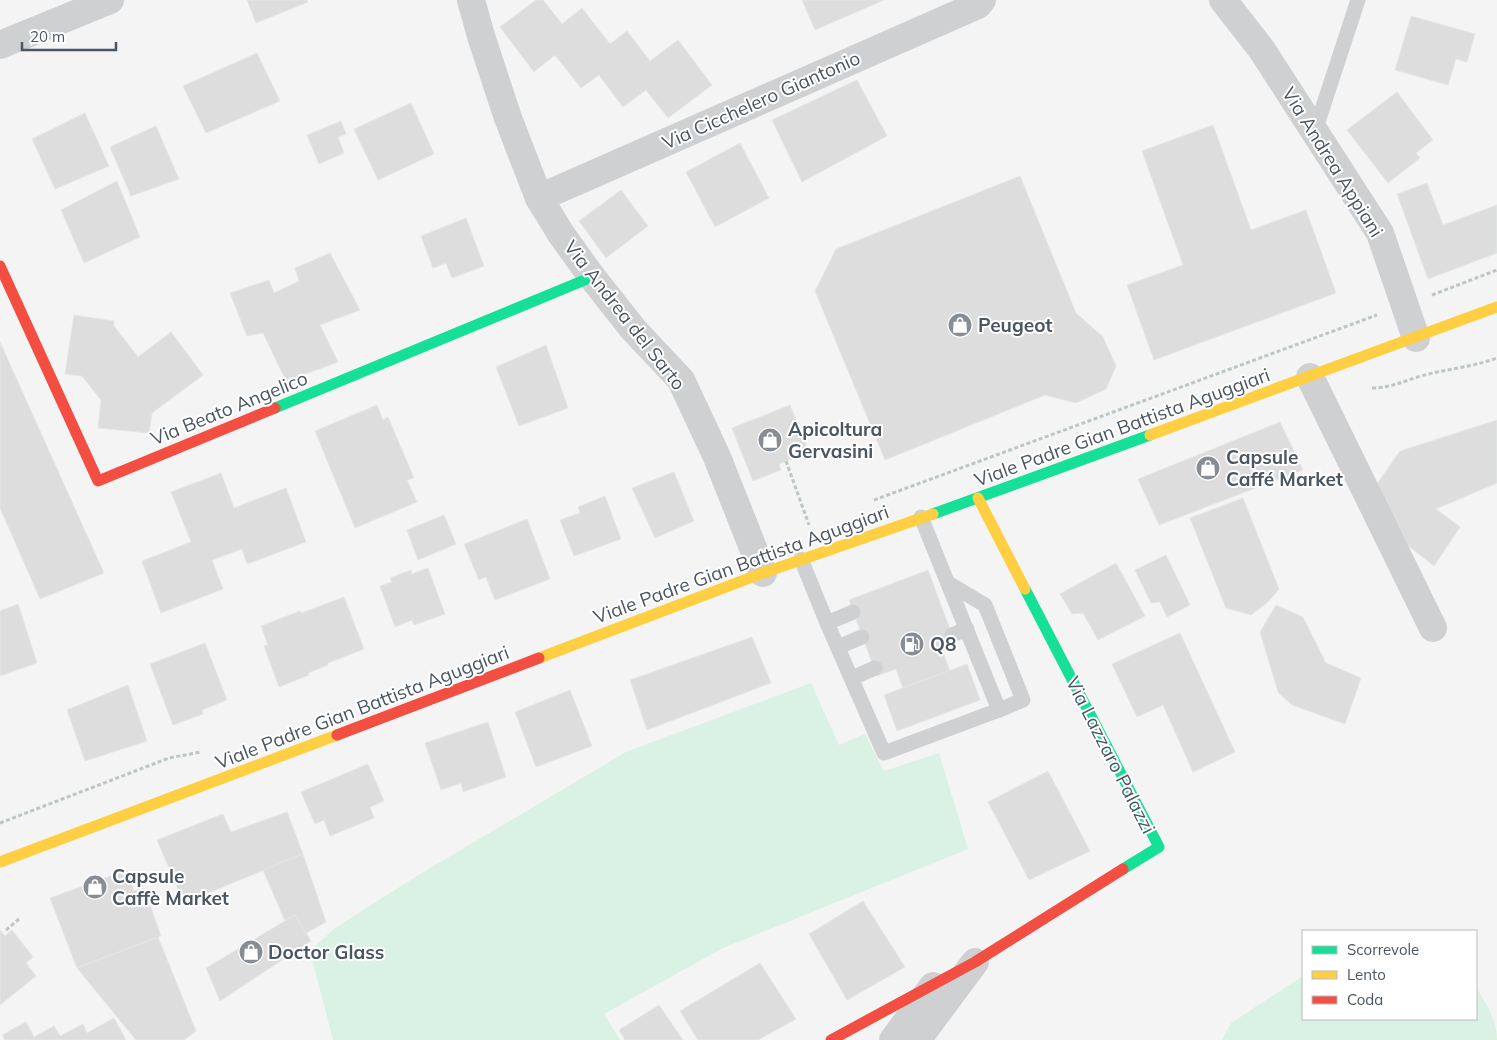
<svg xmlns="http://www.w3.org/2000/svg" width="1497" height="1040" viewBox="0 0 1497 1040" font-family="Mulish,sans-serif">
  <rect width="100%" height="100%" fill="#f4f4f4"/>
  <g fill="#d9f2e3">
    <path d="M811,683L839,745L865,734L884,771L939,753L968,849L723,948L604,1014L620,1040H333L310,951L335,928L420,874L626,752Z"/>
    <path d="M1303,976V1019H1476V987C1486,1003 1497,1020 1497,1040H1222L1231,1023Z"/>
  </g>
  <g fill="#ddddde" stroke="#e5e6e7">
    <path d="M247,0H307L308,2L256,23Z"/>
    <path d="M536,0H543L562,24L582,8L610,44L627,31L650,61L678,40L712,85L668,118L646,90L623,107L599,75L581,88L555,55L534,72L500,27Z"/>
    <path d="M802,0H884L815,30Z"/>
    <path d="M1411,16L1475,34L1467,62L1456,59L1448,85L1395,70Z"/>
    <path d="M257,53L280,101L206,133L183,86Z"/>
    <path d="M857,80L887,136L802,182L772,120Z"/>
    <path d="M1397,92L1433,140L1416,153L1420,158L1388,183L1347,130Z"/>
    <path d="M411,103L434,154L378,180L354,129Z"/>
    <path d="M85,113L109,166L55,189L32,139Z"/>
    <path d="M341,121L346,134L338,137L344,153L319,164L307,135Z"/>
    <path d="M1213,125L1251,230L1306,210L1336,293L1154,360L1127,285L1183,265L1142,151Z"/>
    <path d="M156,126L179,179L131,196L110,147Z"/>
    <path d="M740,143L769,198L715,227L686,172Z"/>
    <path d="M1020,176L1076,313L1103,337L1116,366L1106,389L1076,403L1045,395L885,460L815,291L836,249Z"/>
    <path d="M117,181L140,237L84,263L61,210Z"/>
    <path d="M1427,183L1443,225L1497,205V253L1428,279L1397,194Z"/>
    <path d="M621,190L648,226L606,258L579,221Z"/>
    <path d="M466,218L484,266L452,278L446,263L433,268L421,236Z"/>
    <path d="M330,253L360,310L320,325L338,362L286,381L263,333L247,336L230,293L269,280L274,293L299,281L295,268Z"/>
    <path d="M74,315L114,321V326L138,357L171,332L203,375L152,413L149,433L98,428L101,400L82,376L65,374Z"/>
    <path d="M0,342L104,573L40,599L0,508Z"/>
    <path d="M546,345L568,408L519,426L496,367Z"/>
    <path d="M377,405L383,420L388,417L414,478L407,480L417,502L355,528L315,431Z"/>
    <path d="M790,405L809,452L779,464L781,470L753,481L732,428Z"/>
    <path d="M1497,420V483L1436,509L1460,527L1434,566L1391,532L1363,504L1400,451Z"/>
    <path d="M1280,422L1303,470L1159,525L1138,479Z"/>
    <path d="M674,472L694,521L655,538L632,488Z"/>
    <path d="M221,473L234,508L286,488L306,542L247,564L242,549L212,560L223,589L161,613L142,561L191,542L171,492Z"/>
    <path d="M605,496L621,539L574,556L560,520L580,513L578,507Z"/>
    <path d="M1243,498L1279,589L1268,602L1251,615L1226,608L1190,518Z"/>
    <path d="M444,515L456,544L418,560L407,530Z"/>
    <path d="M527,519L550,579L495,600L486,577L479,580L464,544Z"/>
    <path d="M1166,555L1190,605L1167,617L1160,602L1151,603L1135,570Z"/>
    <path d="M1116,563L1145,616L1098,640L1083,613L1072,614L1060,594Z"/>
    <path d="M428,568L445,614L414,625L412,620L395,627L380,586L392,582L390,578L411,570L412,574Z"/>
    <path d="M928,570L955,643L942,649L950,671L903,688L896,669L877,676L849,600Z"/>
    <path d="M344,597L364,649L328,663V665L308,673L309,675L279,687L264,646L268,645L261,626L300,611L301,613Z"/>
    <path d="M18,604L37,663L0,676V611Z"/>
    <path d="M1276,605L1303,617L1326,663L1361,678L1345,724L1292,705L1278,692L1260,632Z"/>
    <path d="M1180,633L1235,752L1193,772L1163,705L1137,717L1112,664Z"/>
    <path d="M752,637L771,683L647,730L630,680Z"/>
    <path d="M205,643L227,700L202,710L203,714L173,725L150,664Z"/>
    <path d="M967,664L980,700L897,731L884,695Z"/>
    <path d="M128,685L147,741L85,761L67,710Z"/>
    <path d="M570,690L592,746L536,767L515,712Z"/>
    <path d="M488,722L506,777L463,792L461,783L441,790L425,743Z"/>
    <path d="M368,764L384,801L370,807L374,818L330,836L324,820L315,824L301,792Z"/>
    <path d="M1048,771L1090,851L1029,880L988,802Z"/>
    <path d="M287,812L303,854L184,903L157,840L223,814L231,832Z"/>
    <path d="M303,854L326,922L306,933L295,915L285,921L263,870Z"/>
    <path d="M127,870L134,891L144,888L161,936L77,968L50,898Z"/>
    <path d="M863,901L905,967L847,1000L809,934Z"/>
    <path d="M295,915L311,941L220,1001L206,968Z"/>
    <path d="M0,930L5,936L12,930L33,957L26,963L36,976L0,1005Z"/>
    <path d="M158,937L196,1031L184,1040H136L77,968Z"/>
    <path d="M760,963L796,1019L758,1040H698L680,1011Z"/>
    <path d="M659,1005L683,1040H625L619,1030Z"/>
    <path d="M114,1018L126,1040H5L2,1035L26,1022L34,1037L54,1026L60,1036L83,1024L87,1033Z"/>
  </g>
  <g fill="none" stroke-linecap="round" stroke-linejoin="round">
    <g stroke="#bcc7c4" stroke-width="3" stroke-dasharray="4 2.5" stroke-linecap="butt">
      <path d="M1432,295L1497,270"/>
      <path d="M1372,388C1390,388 1404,381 1421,376C1446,369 1473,367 1497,358"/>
      <path d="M786,461L809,525"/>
      <path d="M874,500L1377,315"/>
      <path d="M0,823L169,758L201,752"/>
      <path d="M6,930L19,919"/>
    </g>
    <g stroke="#ced0d2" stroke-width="15">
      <path d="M1315,131L1358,0"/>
      <path d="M801,559L827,623L884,753L999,710L921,517"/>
      <path d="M948,583L985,605L1023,700L999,710"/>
      <path d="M827,623L853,612"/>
      <path d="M952,635L967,629"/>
      <path d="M838,647L862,637"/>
      <path d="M852,678L875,668"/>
    </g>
    <g stroke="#ced0d2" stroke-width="28">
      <path d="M471,0L481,36L508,118L539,198L561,234L592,277L633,329L681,380L717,457L763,573"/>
      <path d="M1223,0L1262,50L1380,233L1416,338"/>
      <path d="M0,45L110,0"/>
      <path d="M539,198L978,5L982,0"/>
      <path d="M1310,377L1433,628"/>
      <path d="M893,1040L933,986"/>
      <path d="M917,1040L975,962"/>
    </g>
    <g stroke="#16e098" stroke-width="11">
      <path d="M275,408L592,277"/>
      <path d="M933,514L1150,435"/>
      <path d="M1025,589L1159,847L1123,869"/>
    </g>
    <g stroke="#ffcf43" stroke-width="11">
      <path d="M1150,435L1497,307"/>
      <path d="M978,498L1025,589"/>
      <path d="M539,658L763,573L933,514"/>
      <path d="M0,862L337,735"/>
    </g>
    <g stroke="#f24e42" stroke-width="11">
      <path d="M0,266L98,481L275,408"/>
      <path d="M337,735L539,658"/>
      <path d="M831,1040L975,962L1123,869"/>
    </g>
  </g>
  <defs>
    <symbol id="shop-disc" viewBox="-11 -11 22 22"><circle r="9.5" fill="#868d94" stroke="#fff"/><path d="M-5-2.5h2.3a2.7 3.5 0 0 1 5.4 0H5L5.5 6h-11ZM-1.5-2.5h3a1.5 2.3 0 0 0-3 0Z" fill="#fff"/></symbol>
    <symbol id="fuel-disc" viewBox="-11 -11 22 22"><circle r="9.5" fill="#868d94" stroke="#fff"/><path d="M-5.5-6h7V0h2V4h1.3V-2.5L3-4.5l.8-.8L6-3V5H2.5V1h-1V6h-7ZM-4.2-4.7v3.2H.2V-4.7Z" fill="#fff"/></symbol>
  </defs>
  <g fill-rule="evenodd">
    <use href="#shop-disc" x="946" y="311" width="28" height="28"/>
    <use href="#shop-disc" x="756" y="426" width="28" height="28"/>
    <use href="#shop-disc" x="1194" y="454" width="28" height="28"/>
    <use href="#fuel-disc" x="898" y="630" width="28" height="28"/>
    <use href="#shop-disc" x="81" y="873" width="28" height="28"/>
    <use href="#shop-disc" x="237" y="938" width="28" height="28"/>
  </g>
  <g text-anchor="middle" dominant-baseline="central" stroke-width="4" stroke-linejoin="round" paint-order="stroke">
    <g font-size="19" fill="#4a5661" stroke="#fff">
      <text transform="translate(761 100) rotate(-24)">Via Cicchelero Giantonio</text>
      <text transform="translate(1333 162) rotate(58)">Via Andrea Appiani</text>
      <text transform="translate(625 315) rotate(52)">Via Andrea del Sarto</text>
      <text transform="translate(229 408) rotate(-22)">Via Beato Angelico</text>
      <text transform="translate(1122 427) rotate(-20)">Viale Padre Gian Battista Aguggiari</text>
      <text transform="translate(741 564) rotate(-20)">Viale Padre Gian Battista Aguggiari</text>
      <text transform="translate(362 707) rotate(-21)">Viale Padre Gian Battista Aguggiari</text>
      <text transform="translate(1111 755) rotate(63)">Via Lazzaro Palazzi</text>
    </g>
    <g font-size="19" font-weight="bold" fill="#4a5661" stroke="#fff" text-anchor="start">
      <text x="978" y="325">Peugeot</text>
      <text x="788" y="429">Apicoltura<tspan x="788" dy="22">Gervasini</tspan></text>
      <text x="1226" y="457">Capsule<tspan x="1226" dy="22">Caffé Market</tspan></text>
      <text x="930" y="644">Q8</text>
      <text x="112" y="876">Capsule<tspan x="112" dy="22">Caffè Market</tspan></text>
      <text x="268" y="952">Doctor Glass</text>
    </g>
  </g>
  <rect x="1302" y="930" width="175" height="90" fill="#ffffff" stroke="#b7bbc0"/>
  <rect x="1312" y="946" width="25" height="8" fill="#16e098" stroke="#b7bbc0"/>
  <text x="1347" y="955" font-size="15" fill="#4a5661">Scorrevole</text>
  <rect x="1312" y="971" width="25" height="8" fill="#ffcf43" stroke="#b7bbc0"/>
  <text x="1347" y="980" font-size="15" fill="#4a5661">Lento</text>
  <rect x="1312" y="996" width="25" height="8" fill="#f24e42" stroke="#b7bbc0"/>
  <text x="1347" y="1005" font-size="15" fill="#4a5661">Coda</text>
  <path d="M22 42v8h94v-8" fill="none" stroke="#4a5661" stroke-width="2.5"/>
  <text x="30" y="42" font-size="15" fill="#4a5661" stroke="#ffffff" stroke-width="4" paint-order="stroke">20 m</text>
</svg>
